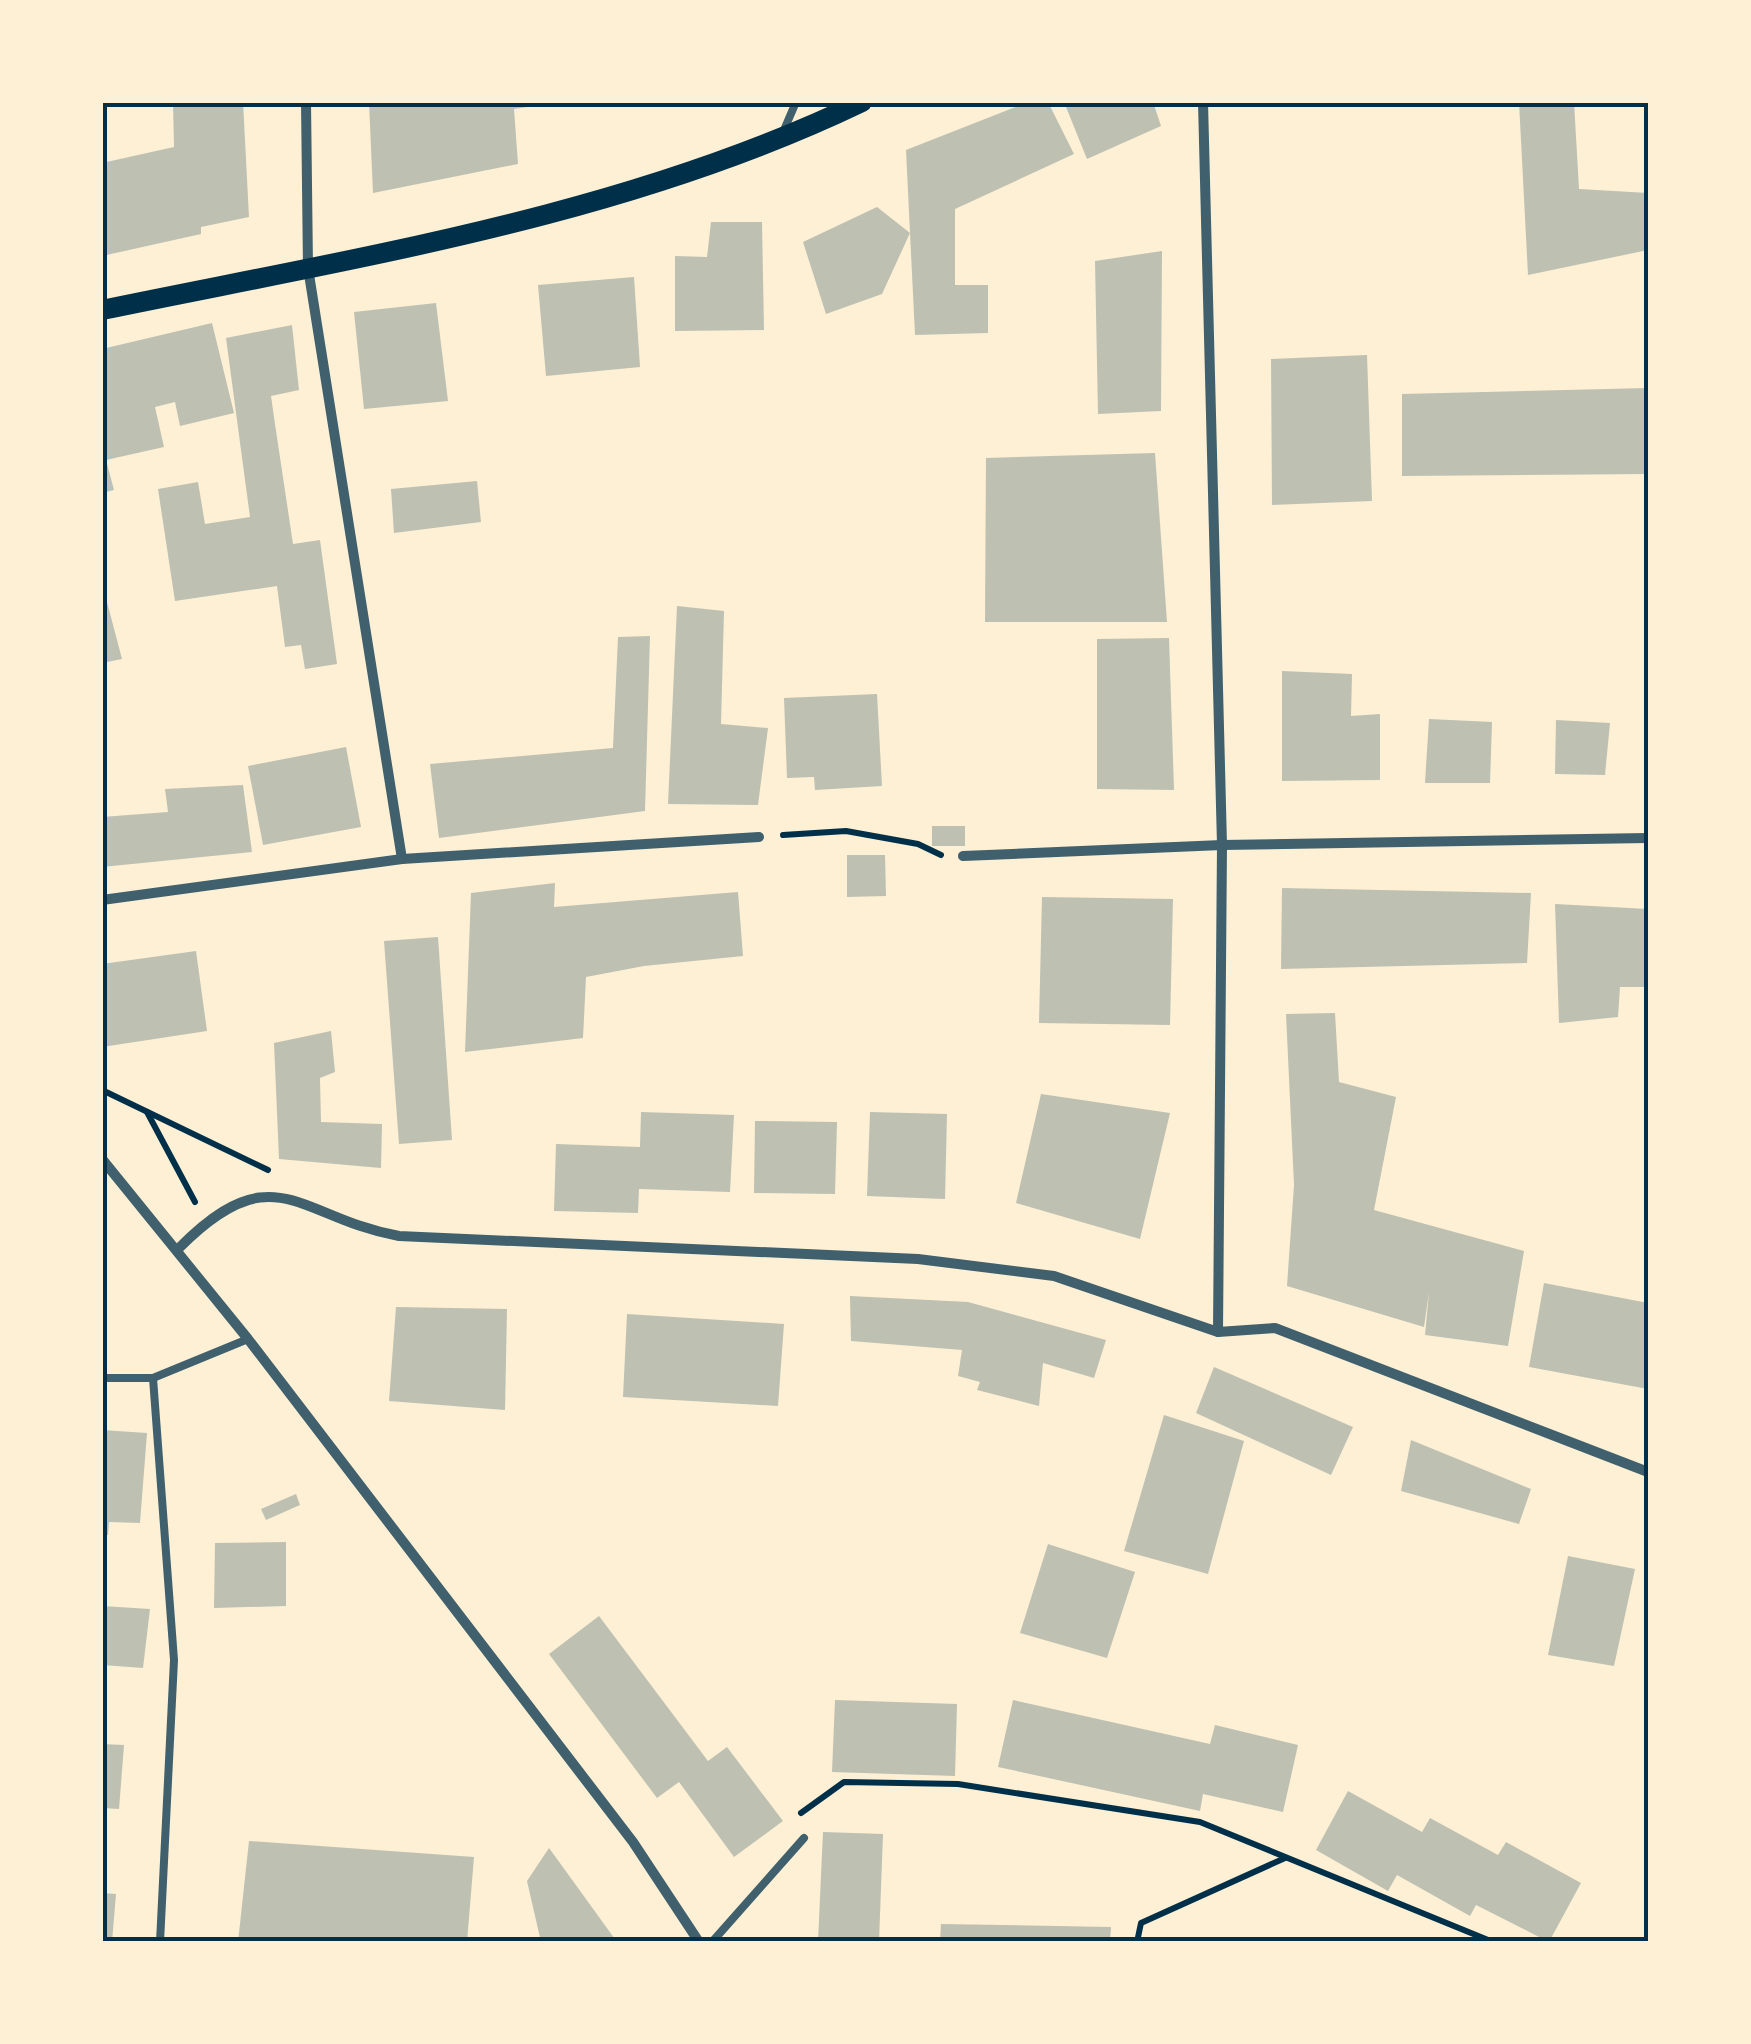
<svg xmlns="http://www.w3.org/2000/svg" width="1751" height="2044" viewBox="0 0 1751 2044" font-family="Georgia,serif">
  <rect width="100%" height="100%" fill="#fdf0d5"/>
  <g fill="#bec0b2">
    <path d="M173,102H243L249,217L201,227V234L102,256V163L174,147Z"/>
    <path d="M369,102H541V105L514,109L518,164L373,193Z"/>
    <path d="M1028,102H1048L1074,154L955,209V285H988V333L915,335L910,233L882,294L826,314L803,242L877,207L910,233L906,150Z"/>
    <path d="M1064,102H1153L1161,126L1087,159Z"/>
    <path d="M1519,102H1574L1579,189L1648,193V250L1528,275Z"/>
    <path d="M711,222H762L764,330L675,331V256L707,257Z"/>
    <path d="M1162,251L1161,411L1098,414L1095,261Z"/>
    <path d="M634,277L640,367L546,376L538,285Z"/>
    <path d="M436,303L448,401L364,409L354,312Z"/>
    <path d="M212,323L234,413L180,426L175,402L155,407L164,447L106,460L114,490L102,493V349Z"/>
    <path d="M292,325L299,390L271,396L275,424L293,544L320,540L337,664L305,669L301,645L285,647L277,586L175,601L158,489L198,482L205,524L250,517L226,338Z"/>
    <path d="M1367,355L1372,501L1272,505L1271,359Z"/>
    <path d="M1648,388V474L1402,476V394Z"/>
    <path d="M1155,453L1167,622H985L986,458Z"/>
    <path d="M477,481L481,522L394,533L391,489Z"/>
    <path d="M102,583L122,659L102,663Z"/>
    <path d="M677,606L724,611L721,724L768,728L758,805L668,804Z"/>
    <path d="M650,636L645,811L439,838L430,764L613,748L618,637Z"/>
    <path d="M1169,638L1174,790L1097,789V639Z"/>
    <path d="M1282,671L1352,674L1351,716L1380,714V780L1282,781Z"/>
    <path d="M877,694L882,786L815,790L814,777L787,778L784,698Z"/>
    <path d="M1429,719L1492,722L1490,783H1425Z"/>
    <path d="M1556,720L1610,723L1605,775L1555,774Z"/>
    <path d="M346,747L361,827L263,845L248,766Z"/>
    <path d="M243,785L252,852L102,867V817L168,812L165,789Z"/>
    <rect x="932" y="826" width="33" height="20"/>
    <path d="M847,855H885L886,896L847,897Z"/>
    <path d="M555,883L554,907L738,892L743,956L644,966L586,977L583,1038L465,1052L471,893Z"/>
    <path d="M1282,888L1531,893L1527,963L1281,969Z"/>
    <path d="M1042,897L1173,899L1170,1025L1039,1023Z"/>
    <path d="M1555,904L1648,909V987H1620L1618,1017L1559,1023Z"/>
    <path d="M438,937L452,1140L399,1144L384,941Z"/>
    <path d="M196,951L207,1031L102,1047V964Z"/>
    <path d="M1335,1013L1339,1082L1396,1097L1374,1210L1524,1251L1508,1346L1425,1335L1429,1292L1424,1327L1287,1286L1294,1185L1286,1014Z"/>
    <path d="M331,1031L335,1072L320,1078L321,1122L382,1124L381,1168L279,1159L274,1043Z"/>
    <path d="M1041,1094L1170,1113L1140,1239L1016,1203Z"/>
    <path d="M641,1112L734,1115L730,1192L639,1189L638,1213L554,1211L556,1144L640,1147Z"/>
    <path d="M870,1112L947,1114L945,1199L867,1196Z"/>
    <path d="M755,1121L837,1122L835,1194L754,1193Z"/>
    <path d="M1544,1283L1648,1303V1389L1529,1367Z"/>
    <path d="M850,1296L968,1302L1106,1340L1094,1378L1043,1363L1039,1406L977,1390L980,1382L958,1376L962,1350L851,1341Z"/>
    <path d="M396,1307L507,1309L505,1410L389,1401Z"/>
    <path d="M627,1314L784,1324L778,1406L623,1397Z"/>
    <path d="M1214,1367L1353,1427L1331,1475L1196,1413Z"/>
    <path d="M1164,1415L1244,1441L1208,1574L1124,1551Z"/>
    <path d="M102,1430L147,1433L140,1523L109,1522L108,1535H102Z"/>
    <path d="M1411,1440L1531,1489L1519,1524L1401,1491Z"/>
    <path d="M296,1494L300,1505L266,1520L261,1509Z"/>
    <path d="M286,1542V1606L214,1608L215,1543Z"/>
    <path d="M1048,1544L1135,1572L1107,1658L1020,1633Z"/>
    <path d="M1568,1556L1635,1569L1614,1666L1548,1655Z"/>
    <path d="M102,1606L150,1609L143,1668L102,1665Z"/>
    <path d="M599,1616L708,1761L727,1747L783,1821L734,1857L679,1782L657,1798L549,1654Z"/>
    <path d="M835,1700L957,1704L955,1776L832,1772Z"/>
    <path d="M1013,1700L1210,1744L1215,1725L1298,1745L1283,1812L1203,1794L1200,1811L998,1767Z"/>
    <path d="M102,1744L124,1745L119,1809L102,1808Z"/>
    <path d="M1348,1791L1422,1832L1430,1818L1498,1855L1506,1842L1581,1883L1549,1942L1476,1905L1470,1916L1397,1875L1388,1891L1316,1850Z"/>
    <path d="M823,1832L883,1834L879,1942H818Z"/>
    <path d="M249,1841L474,1857L467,1942H238Z"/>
    <path d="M549,1848L565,1870L617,1942H541L527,1881Z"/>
    <path d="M102,1893L116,1894L112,1942H102Z"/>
    <path d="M941,1924L1111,1927L1110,1942H940Z"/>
  </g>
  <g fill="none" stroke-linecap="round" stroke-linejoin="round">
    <g stroke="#003049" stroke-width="6">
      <path d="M783,835L846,831L918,844L941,855"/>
      <path d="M102,1090L268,1170"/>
      <path d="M147,1112L195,1202"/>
      <path d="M801,1813L844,1782L958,1784L1200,1822L1493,1942"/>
      <path d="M1137,1942L1141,1923L1285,1858"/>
    </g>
    <g stroke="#3f606c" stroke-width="8">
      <path d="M784,130L796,102"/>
      <path d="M102,1378H153L248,1339"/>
      <path d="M153,1378L174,1660L160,1942"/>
      <path d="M712,1942L804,1838"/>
    </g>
    <g stroke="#3f606c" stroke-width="10">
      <path d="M306,102L308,268L402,859"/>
      <path d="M1203,102L1222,845L1218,1332"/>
      <path d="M963,856L1222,845L1648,838"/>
      <path d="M102,900L402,859L759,837"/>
      <path d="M102,1159L248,1339L633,1842L699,1942"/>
      <path d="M178,1249C275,1151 298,1218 399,1236L918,1259L1054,1276L1218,1332L1275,1328L1648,1472"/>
    </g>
    <path stroke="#003049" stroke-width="20" d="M102,310C358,257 625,216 862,102"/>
  </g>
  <rect width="1751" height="2044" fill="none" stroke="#fdf0d5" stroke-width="210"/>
  <rect x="105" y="105" width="1541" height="1834" fill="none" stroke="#003049" stroke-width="4"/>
</svg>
